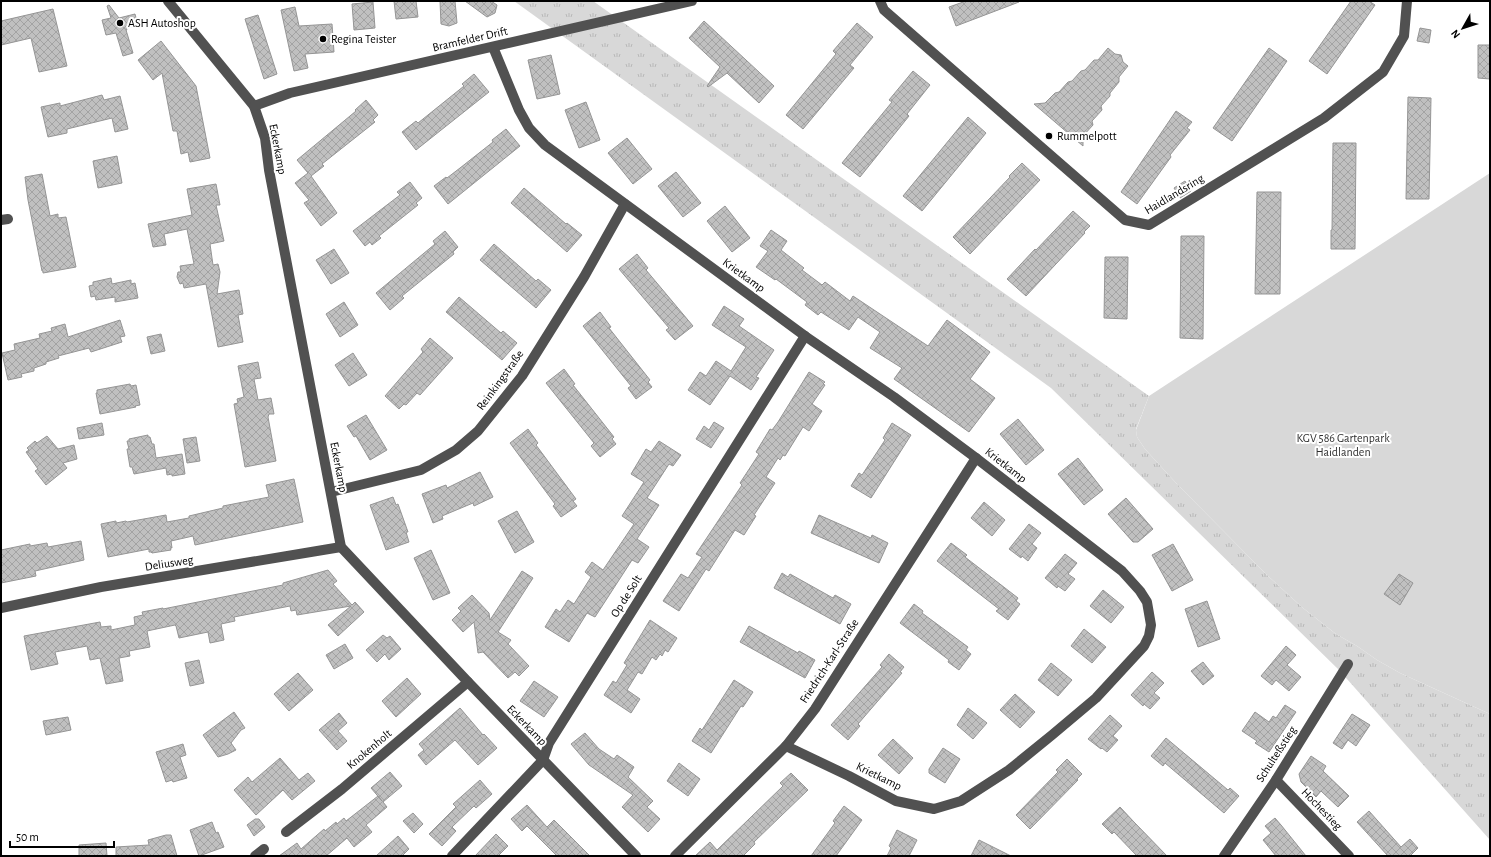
<svg xmlns="http://www.w3.org/2000/svg" width="1491" height="857" viewBox="0 0 1491 857" font-family="'Alegreya Sans',sans-serif">
  <defs>
    <pattern id="park-tufts" width="24" height="20" patternUnits="userSpaceOnUse"><rect width="24" height="20" fill="#d8d8d8"/><path d="M3 7l-1-3M5 7V3M7 7l1-3M15 17l-1-3M17 17v-4M19 17l1-3" fill="none" stroke="#b8b8b8"/></pattern>
    <pattern id="building-cross-hatch" width="8" height="8" patternUnits="userSpaceOnUse"><rect width="8" height="8" fill="#c0c0c0"/><path d="M0 0l8 8M0 8l8-8" fill="none" stroke="#a3a3a3"/></pattern>
  </defs>
  <rect width="100%" height="100%" fill="#fff"/>
  <path fill="#d8d8d8" d="M1490,173V714L1400,673L1377,660L1357,646L1336,634L1303,608L1268,576L1177,484L1145,449L1137,437L1136,430L1149,396Z"/>
  <path fill="url(#park-tufts)" d="M514,1H593L1149,396L1136,429L1137,437L1145,449L1177,484L1268,576L1303,608L1336,634L1357,646L1377,660L1400,673L1490,714V840L1339,670L1051,388Z"/>
  <g fill="url(#building-cross-hatch)" stroke="#959595">
    <path d="M394,1H416L418,17L396,19Z"/>
    <path d="M440,1H455L457,23L449,26L441,24Z"/>
    <path d="M465,1H491L497,5L495,13L487,17Z"/>
    <path d="M966,1H1019V2L956,26L949,7Z"/>
    <path d="M1351,1H1369L1375,5L1327,74L1309,61Z"/>
    <path d="M373,2L375,28L354,30L352,4Z"/>
    <path d="M109,5L119,18L135,14L138,25L126,28L127,30H126L133,53L123,56L116,33L106,35L102,20L111,18L107,6Z"/>
    <path d="M295,7L299,26L332,24L334,52L305,54L308,68L294,71L281,10Z"/>
    <path d="M53,9L67,66L39,72L31,38L1,45V21Z"/>
    <path d="M258,15L277,74L264,79L245,19Z"/>
    <path d="M704,21L774,86L759,103L727,73L708,87L707,86L720,67L689,38Z"/>
    <path d="M857,23L873,37L850,65L854,68L803,129L786,115L836,54L833,51Z"/>
    <path d="M1420,28L1431,30L1429,43L1417,41Z"/>
    <path d="M161,41L196,86L210,158L190,162L188,152L181,154L177,131H173L162,73L153,80L138,60Z"/>
    <path d="M1478,45H1490V79L1478,78Z"/>
    <path d="M1108,48L1115,54L1121,55L1123,62L1128,66L1119,77V82L1110,93V96L1101,106L1102,110L1092,121L1093,125L1083,136V146L1034,104L1045,103L1055,93L1059,92L1068,82L1072,81L1081,71L1085,70L1094,60H1098Z"/>
    <path d="M1269,48L1287,61L1232,141L1213,128Z"/>
    <path d="M551,55L560,94L537,99L528,60Z"/>
    <path d="M913,71L930,85L907,114L909,116L860,177L842,163L892,102L889,100Z"/>
    <path d="M474,74L489,92L416,150L402,132L416,121L418,123L464,86L462,84Z"/>
    <path d="M102,95L104,100L120,96L128,129L115,132L112,118L67,129V133L48,137L41,107L60,103V106Z"/>
    <path d="M1408,97L1431,98L1429,199H1406Z"/>
    <path d="M366,100L378,115L373,120L375,122L322,164L324,166L311,176L337,213L321,226L304,203L309,200L295,183L308,173L297,160L356,111L355,110Z"/>
    <path d="M586,102L600,140L579,148L565,110Z"/>
    <path d="M1176,111L1192,122L1187,128L1190,130L1170,155L1171,157L1137,204L1121,192Z"/>
    <path d="M968,117L986,133L922,211L903,196Z"/>
    <path d="M506,129L520,146L448,204L434,186L446,177L447,178L460,168L493,142L492,140Z"/>
    <path d="M627,138L652,169L633,184L608,153Z"/>
    <path d="M1333,143H1356L1355,249H1331V230H1332Z"/>
    <path d="M117,156L122,183L98,188L93,161Z"/>
    <path d="M1022,163L1040,180L970,254L953,237L1010,177L1009,176Z"/>
    <path d="M676,172L701,203L683,217L658,186Z"/>
    <path d="M42,174L50,216L58,214V218L66,217L76,267L43,273V271H42L28,200L25,177Z"/>
    <path d="M1185,181L1191,191L1180,198L1174,188Z"/>
    <path d="M410,182L422,198L416,203L418,205L379,236L381,238L372,245L370,242L365,246L353,231L400,195L397,192Z"/>
    <path d="M216,184L220,205H216L224,241L210,244L213,265L218,264L220,272L217,294L239,290L243,314L238,315L243,342L218,347L206,284L184,288L183,283L180,284L177,277L178,272H181L180,266L194,264L187,229L164,234L166,245L153,247L148,224L192,215L187,189Z"/>
    <path d="M524,188L566,224L567,223L582,235L567,252L511,203Z"/>
    <path d="M1257,192H1281L1280,294H1255Z"/>
    <path d="M725,206L750,238L732,252L707,221Z"/>
    <path d="M1073,211L1090,226L1084,232L1085,233L1026,296L1007,279L1035,249L1036,250Z"/>
    <path d="M771,230L787,241L781,250L804,268L802,270L822,285L825,282L850,301L853,296L928,346L947,320L990,352L970,379L995,398L969,432L894,379L902,368L870,348L880,332L858,317L849,330L821,312L818,315L805,305L807,302L776,279L775,280L756,267L768,251L760,246Z"/>
    <path d="M445,231L458,247L453,252L454,254L402,296L404,298L390,310L376,293L435,244L433,241Z"/>
    <path d="M1181,236H1204L1203,339L1180,338Z"/>
    <path d="M494,244L536,281L538,279L551,290L536,308L480,260Z"/>
    <path d="M334,249L349,273L331,284L316,260Z"/>
    <path d="M637,254L648,268L646,270L693,326L675,340L666,330L669,328L619,269Z"/>
    <path d="M1105,257H1128L1127,319L1104,318Z"/>
    <path d="M111,278L112,284L131,280V284L135,283L138,298L115,302V297L96,300L95,296L91,297L89,286L93,285V282Z"/>
    <path d="M459,297L501,333L503,331L517,343L502,360L446,312Z"/>
    <path d="M344,302L358,325L340,337L326,314Z"/>
    <path d="M724,306L744,319L739,326L774,350L756,377L759,378L751,390L730,376L710,405L688,390L700,372L706,376L716,361L731,371L746,347L712,325Z"/>
    <path d="M600,312L611,327L609,328L650,380L648,382L652,387L636,399L628,388L631,386L583,326Z"/>
    <path d="M120,320L125,336L120,337L122,342L91,352L89,348L58,356L59,358L46,362V364L34,368V371L21,374L22,377L8,380L2,353L15,350L14,344L40,338L39,334L52,331L51,328L65,324L68,337Z"/>
    <path d="M161,334L165,351L151,354L147,337Z"/>
    <path d="M430,338L453,358L420,395L417,393L406,405L404,404L399,409L385,396L423,352L421,349Z"/>
    <path d="M353,353L367,375L349,386L335,365Z"/>
    <path d="M258,362L261,378L254,379L258,400L271,398L274,414H269L268,417L276,461L245,467L234,404L238,403L237,399L244,397L238,366Z"/>
    <path d="M564,369L575,384L573,385L614,437L612,439L616,444L600,457L591,446L594,443L546,383Z"/>
    <path d="M809,372L825,382L823,384L825,385L812,404L822,411L809,431L803,427L785,456L783,455L780,460L778,458L766,477L775,483L754,515L756,516L744,535L735,530L709,571L706,569L679,611L663,601L681,574L688,578L702,557L696,554L742,485L740,483L759,454L756,452L770,429L772,430L778,422Z"/>
    <path d="M130,384L131,386L136,385L140,405L135,406L136,407L100,414L96,393H97V390Z"/>
    <path d="M366,415L387,450L370,460L356,436L354,437L347,426Z"/>
    <path d="M1018,419L1044,450L1026,465L1000,434Z"/>
    <path d="M714,422L724,428L711,448L696,439L704,426L709,430Z"/>
    <path d="M102,423L104,435L79,439L77,428Z"/>
    <path d="M892,423L911,435L871,498L851,486L859,473L862,475L885,440L883,438Z"/>
    <path d="M528,429L538,443L536,445L576,499L573,501L577,506L561,517L553,506L555,504L510,443Z"/>
    <path d="M148,435V437H150L152,444H154L156,458L182,454L185,474L172,476V474L167,475L166,468L134,474L132,467H130L127,449H129L127,441H129V439Z"/>
    <path d="M47,436L58,449L74,445L77,459L63,463L67,468L46,485L35,471L38,469L26,452L29,450L27,448L35,441L37,443Z"/>
    <path d="M196,437L200,461L187,463L183,439Z"/>
    <path d="M659,441L681,455L673,466L669,464L647,498L659,505L637,539L649,547L638,563L632,560L595,617L587,613L569,642L545,627L556,609L560,612L568,600L574,604L591,577L585,572L592,562L603,570L634,524L622,516L644,482L631,474L646,449L651,452Z"/>
    <path d="M1078,458L1103,490L1084,505L1058,474Z"/>
    <path d="M480,472L493,497L474,506L473,503L442,516L443,519L433,523L422,494L446,485L447,488Z"/>
    <path d="M294,479L303,522L195,545L193,536L171,541L172,548H170L171,550L152,553L151,552H149V549L108,557L101,524L116,521V523L126,521L127,522L166,515L167,522L189,518V516L223,508V506L269,497L266,485Z"/>
    <path d="M393,497L396,505L398,504L408,532H406L409,542L386,550L370,505Z"/>
    <path d="M1126,498L1153,529L1138,542H1133L1108,514Z"/>
    <path d="M984,502L1005,520L992,536L971,518Z"/>
    <path d="M517,511L534,542L515,553L498,521Z"/>
    <path d="M819,515L871,538L872,535L888,543L879,563L811,533Z"/>
    <path d="M1029,524L1041,533L1032,544L1037,548L1028,561L1022,556L1021,558L1009,549Z"/>
    <path d="M81,541L84,560L35,571L36,576L1,583V550L30,544V546L47,543L48,547Z"/>
    <path d="M951,543L967,555L965,557L1018,598L1016,601L1020,604L1008,620L996,611L999,609L937,561Z"/>
    <path d="M1173,544L1193,580L1172,591L1152,555Z"/>
    <path d="M431,550L450,593L433,600L414,558Z"/>
    <path d="M1065,554L1077,563L1068,574L1075,579L1065,591L1058,586L1057,588L1045,578Z"/>
    <path d="M328,570L337,581L333,584L352,605L355,602L364,612L338,636L328,625L351,606L297,615L296,610L291,611L290,606L234,617L235,621L221,624L224,640L210,643L208,632L179,638L176,626L175,625L147,631L150,647L129,651L130,656L119,658L123,681L106,684L100,658L90,660L87,646L55,652L58,664L31,670L24,636L100,622L101,627L111,626V630L135,625L134,617L143,615L142,612L163,608V609L283,585V583Z"/>
    <path d="M522,571L533,578L498,632L511,640L508,644L529,666L519,676L515,672L508,678L483,652L478,653L474,622L463,632L452,620L461,611L458,608L472,595L489,613L490,620Z"/>
    <path d="M782,573L788,577L790,574L833,598L835,595L851,604L840,624L774,588Z"/>
    <path d="M1399,574L1413,583L1400,605L1384,594Z"/>
    <path d="M1103,590L1124,607L1111,623L1090,606Z"/>
    <path d="M1207,601L1220,639L1198,647L1185,609Z"/>
    <path d="M914,604L923,611L922,613L968,647L966,650L971,654L959,670L948,662L949,660L900,623Z"/>
    <path d="M650,620L677,638L668,652L665,650L662,656L660,654L656,660L652,657L642,674L638,672L627,690L640,699L631,713L604,695L613,681L616,683L627,665L624,663Z"/>
    <path d="M749,626L798,653L799,651L815,660L805,678L740,642Z"/>
    <path d="M1084,629L1106,647L1092,663L1071,646Z"/>
    <path d="M383,635L387,638L390,636L401,649L389,660L385,654L377,662L366,650Z"/>
    <path d="M345,644L353,658L334,669L326,655Z"/>
    <path d="M1286,646L1296,655L1287,665L1301,677L1289,691L1276,680L1272,685L1261,676Z"/>
    <path d="M889,654L904,667L900,672L902,673L858,724L860,726L848,740L831,725L882,667L880,665Z"/>
    <path d="M199,660L204,683L190,686L185,663Z"/>
    <path d="M1203,662L1214,676L1203,685L1191,671Z"/>
    <path d="M1051,663L1072,680L1058,696L1038,680Z"/>
    <path d="M1152,672L1164,683L1154,693L1160,698L1150,709L1144,704L1143,706L1131,695Z"/>
    <path d="M298,673L313,690L289,711L274,694Z"/>
    <path d="M407,678L421,694L396,717L382,701Z"/>
    <path d="M734,680L753,692L743,707L741,706L711,753L692,741L700,728L702,730Z"/>
    <path d="M534,681L558,697L544,717L520,701Z"/>
    <path d="M1015,694L1035,712L1020,728L1000,710Z"/>
    <path d="M1285,705L1296,712L1269,752L1255,743L1257,741L1242,731L1255,712L1269,722L1273,716L1276,718Z"/>
    <path d="M460,708L483,735L484,734L497,748L478,765L455,740L426,765L418,755L424,750L419,744Z"/>
    <path d="M968,708L987,723L973,739L957,725Z"/>
    <path d="M234,712L245,728L241,730L231,743L236,750L228,754L218,757L203,735Z"/>
    <path d="M339,713L347,723L338,731L347,741L337,750L319,730Z"/>
    <path d="M1352,714L1370,725L1356,746L1348,740L1342,749L1333,743Z"/>
    <path d="M1110,715L1122,726L1113,736L1118,740L1107,752L1102,748L1101,749L1088,739Z"/>
    <path d="M68,717L71,730L46,735L43,721Z"/>
    <path d="M585,733L599,749L614,759L617,755L634,767L628,777L653,801L647,807L660,819L648,832L622,807L633,795L589,765L571,744Z"/>
    <path d="M1166,738L1228,790L1230,788L1239,796L1224,813L1165,763L1163,766L1151,756Z"/>
    <path d="M893,739L913,758L899,774L878,755Z"/>
    <path d="M183,744L186,755L180,757L187,778L173,782L172,780L166,782L156,752Z"/>
    <path d="M943,748L960,759L945,783L929,773V769Z"/>
    <path d="M1311,756L1326,766L1323,771L1349,796L1338,807L1321,791L1316,797L1301,782L1299,774Z"/>
    <path d="M280,758L299,780L308,773L315,781L292,800L283,790L256,815L234,790L248,777L252,782Z"/>
    <path d="M1067,759L1082,774L1077,779L1078,780L1030,829L1016,815L1058,772L1056,770Z"/>
    <path d="M679,763L700,779L688,796L667,781Z"/>
    <path d="M390,772L402,786L383,802L387,807L366,825L372,832L354,847L347,838L326,856H279L297,843L301,849L324,829L325,831L336,822L337,824L344,818L346,821L378,796L382,801L371,788Z"/>
    <path d="M791,773L808,790L754,842L755,844L743,856H695L710,842L717,850L783,786L780,783Z"/>
    <path d="M480,780L492,794L476,808L474,806L452,827L456,831L442,846L429,834L456,807L453,804Z"/>
    <path d="M527,805L547,827L554,820L590,856H557L527,826L522,831L511,819Z"/>
    <path d="M844,806L862,820L836,856H811L835,823L833,821Z"/>
    <path d="M1120,807L1134,822L1167,856H1137L1114,832L1112,834L1102,824Z"/>
    <path d="M1369,811L1401,847L1410,839L1418,848L1410,856H1388L1357,822Z"/>
    <path d="M413,813L423,824L414,833L403,821Z"/>
    <path d="M1275,818L1281,825L1306,856H1276L1263,840L1271,833L1265,826Z"/>
    <path d="M255,819H259L265,827L254,836L247,825Z"/>
    <path d="M212,822L216,833L218,832L224,847L199,856L190,830Z"/>
    <path d="M897,830L917,840L909,856H887L891,848L889,846Z"/>
    <path d="M496,834L508,846L498,856H475Z"/>
    <path d="M166,835H171L177,856H116V847L149,845L148,840Z"/>
    <path d="M398,836L409,849L402,856H376Z"/>
    <path d="M979,840L1011,856H971Z"/>
    <path d="M106,843L107,856H79V845Z"/>
  </g>
  <g fill="none" stroke-linecap="round" stroke-linejoin="round">
    <g stroke="#515151" stroke-width="10">
      <path d="M168,1L254,106L265,138L269,170L341,547L468,682L636,856"/>
      <path d="M880,1L884,10L1125,220L1149,225L1324,118L1383,72L1404,36L1407,1"/>
      <path d="M493,47L519,110L529,128L545,145L805,336L894,397L976,458L1122,571L1140,591L1147,602L1151,625L1149,636L1144,646L1096,698L1052,735L1009,770L961,801L934,809L896,801L849,776L786,746"/>
      <path d="M254,106L290,93L692,1"/>
      <path d="M1,220L8,219"/>
      <path d="M331,492L421,470L456,450L478,431L522,376L584,277L625,204"/>
      <path d="M1,608L101,587L341,547"/>
      <path d="M1276,780L1349,856"/>
      <path d="M286,832L342,789L468,682"/>
      <path d="M255,856L264,849"/>
      <path d="M452,856L543,760L549,743L805,336"/>
      <path d="M675,856L786,746L815,709L976,458"/>
      <path d="M1224,856L1276,780L1348,664"/>
    </g>
  </g>
  <g fill="#000" stroke="#fff" stroke-width="1.5">
    <circle cx="120" cy="23" r="4"/>
    <circle cx="323" cy="39" r="4"/>
    <circle cx="1049" cy="136" r="4"/>
  </g>
  <g text-anchor="middle" dominant-baseline="central" stroke-width="4" stroke-linejoin="round" paint-order="stroke">
    <g font-size="12" fill="#000" stroke="#fff" text-anchor="start">
      <text x="128" y="23">ASH Autoshop</text>
      <text x="331" y="39">Regina Teister</text>
      <text x="1057" y="136">Rummelpott</text>
    </g>
    <g font-size="12" fill="#000" stroke="#fff">
      <text transform="translate(470 39) rotate(-13)">Bramfelder Drift</text>
      <text transform="translate(278 149) rotate(79)">Eckerkamp</text>
      <text transform="translate(1174 194) rotate(-31)">Haidlandsring</text>
      <text transform="translate(744 275) rotate(36)">Krietkamp</text>
      <text transform="translate(500 380) rotate(-54)">Reinkingstraße</text>
      <text transform="translate(1006 465) rotate(38)">Krietkamp</text>
      <text transform="translate(339 467) rotate(79)">Eckerkamp</text>
      <text transform="translate(169 563) rotate(-9)">Deliusweg</text>
      <text transform="translate(626 596) rotate(-58)">Op de Solt</text>
      <text transform="translate(829 661) rotate(-57)">Friedrich-Karl-Straße</text>
      <text transform="translate(527 725) rotate(46)">Eckerkamp</text>
      <text transform="translate(369 749) rotate(-40)">Knokenholt</text>
      <text transform="translate(1276 754) rotate(-57)">Schulteßstieg</text>
      <text transform="translate(879 776) rotate(26)">Krietkamp</text>
      <text transform="translate(1322 809) rotate(46)">Hochestieg</text>
    </g>
    <g font-size="12" fill="#2f2f2f" stroke="#fff">
      <text x="1343" y="438">KGV 586 Gartenpark<tspan x="1343" dy="14">Haidlanden</tspan></text>
    </g>
  </g>
  <rect width="1491" height="857" fill="none" stroke="#000000" stroke-width="4"/>
  <g transform="translate(1463 28) rotate(231)" stroke="#ffffff" stroke-width="3" paint-order="stroke">
  <path d="M0-3L7 15L0 10L-7 15Z" fill="#000000"/>
  <text y="-6" font-size="11" font-weight="bold" text-anchor="middle" fill="#000000">N</text>
  </g>
  <path d="M10 841v6h104v-6" fill="none" stroke="#000000" stroke-width="2"/>
  <text x="16" y="841" font-size="12" fill="#000000" stroke="#ffffff" stroke-width="3" paint-order="stroke">50 m</text>
</svg>
